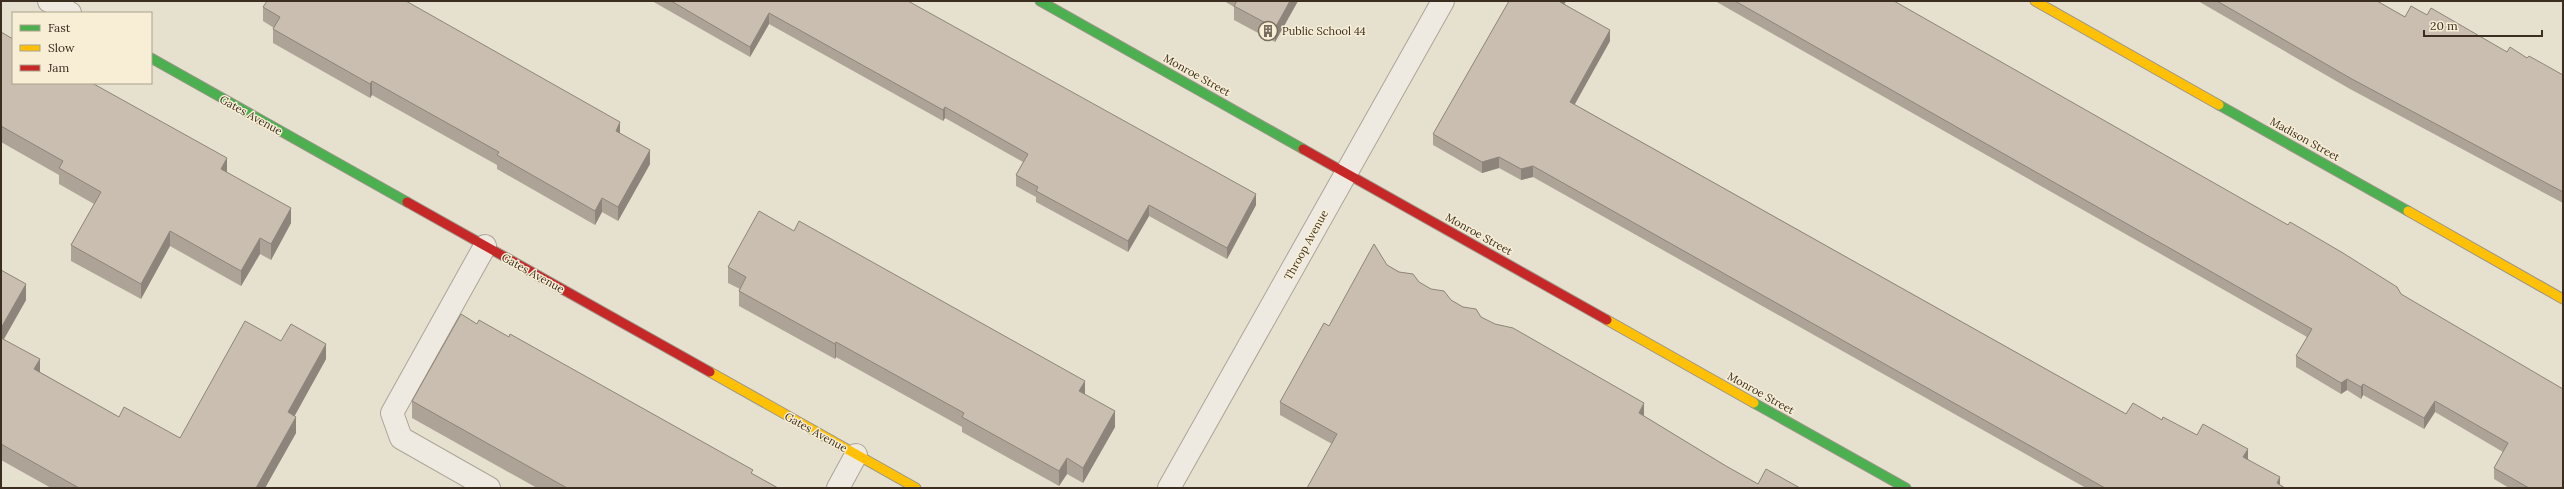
<svg xmlns="http://www.w3.org/2000/svg" width="2564" height="489" viewBox="0 0 2564 489" font-family="Lora,serif">
  <rect width="100%" height="100%" fill="#e6e0cf"/>
  <g fill="none" stroke-linecap="round" stroke-linejoin="round">
    <defs>
      <g id="lane">
        <path d="M485,246L392,413L401,438L489,488"/>
        <path d="M838,488L856,455"/>
      </g>
      <g id="street">
        <path d="M49,1L70,13"/>
        <path d="M1169,488L1443,1"/>
      </g>
      <g id="fast">
        <path d="M1040,1L1303,149"/>
        <path d="M151,58L407,202"/>
        <path d="M2219,105L2408,211"/>
        <path d="M1754,403L1906,488"/>
      </g>
      <g id="slow">
        <path d="M2035,1L2219,105"/>
        <path d="M2408,211L2563,299"/>
        <path d="M1607,320L1754,403"/>
        <path d="M710,372L916,488"/>
      </g>
      <g id="jam">
        <path d="M1303,149L1607,320"/>
        <path d="M407,202L710,372"/>
      </g>
    </defs>
    <use href="#lane" stroke="#aca598" stroke-width="24"/>
    <use href="#street" stroke="#aca598" stroke-width="24"/>
    <use href="#fast" stroke="#9b9488" stroke-width="11"/>
    <use href="#slow" stroke="#9b9488" stroke-width="11"/>
    <use href="#jam" stroke="#9b9488" stroke-width="11"/>
    <use href="#lane" stroke="#eeeae1" stroke-width="22"/>
    <use href="#street" stroke="#eeeae1" stroke-width="22"/>
    <use href="#fast" stroke="#4caf50" stroke-width="9"/>
    <use href="#slow" stroke="#ffc107" stroke-width="9"/>
    <use href="#jam" stroke="#c62828" stroke-width="9"/>
  </g>
  <g fill="#aea397">
    <path d="M652,1H908L1256,205L1227,259L1149,216L1128,252L1036,202V197L1016,186V175L1023,162L945,118L943,121L769,24L750,57Z"/>
    <path d="M1224,1H1298L1275,42L1234,20V7Z"/>
    <path d="M1715,1H1894L2401,294L2563,488H2509L2494,479V468L2503,452L2435,412L2424,429L2363,395L2361,399L2347,390L2341,394L2296,367V356L2307,337Z"/>
    <path d="M2198,1H2377L2405,17L2427,15L2507,52L2527,58L2563,75V203L2350,89Z"/>
    <path d="M1565,4L1610,41L1574,104L2126,414L2162,420L2197,435L2248,459L2280,485L2285,488H2086L1533,177L1521,180L1499,168L1482,173L1433,145V134Z"/>
    <path d="M263,7L620,133L650,164L618,221L602,212L595,225L497,169V165L372,95L370,98L273,43V29L274,28L263,21Z"/>
    <path d="M1,32L227,172L291,223L271,260L260,254L241,286L170,246L141,299L71,261V245L94,204L59,184V175L1,142Z"/>
    <path d="M1387,265L1481,317L1644,415V416L1726,466L1758,484L1800,488L1332,444L1280,415V402L1329,326Z"/>
    <path d="M728,267L1085,394L1115,427L1083,483L1067,474L1059,486L962,432V427L836,357L835,359L739,306V291L740,289L728,283Z"/>
    <path d="M1,270L26,300L4,339L40,372L119,417L180,438L281,341L326,359L294,416L296,433L265,488H51L1,460Z"/>
    <path d="M412,401L753,474L778,488H537L412,418Z"/>
  </g>
  <g fill="#8d857b">
    <path d="M1290,1H1298L1275,42V28Z"/>
    <path d="M1560,1H1566L1560,13Z"/>
    <path d="M769,13V24L750,57V47Z"/>
    <path d="M1610,30V41L1570,113V102Z"/>
    <path d="M372,81V95L370,98V84Z"/>
    <path d="M945,107V118L943,121V110Z"/>
    <path d="M620,122V136L616,131Z"/>
    <path d="M650,150V164L618,221V207Z"/>
    <path d="M1499,157V168L1482,173V162Z"/>
    <path d="M227,158V174L221,169Z"/>
    <path d="M1533,166V177L1521,180V169Z"/>
    <path d="M1256,194V205L1227,259V248Z"/>
    <path d="M602,198V212L595,225V211Z"/>
    <path d="M1149,205V216L1128,252V241Z"/>
    <path d="M291,208V223L271,260V244Z"/>
    <path d="M170,231V246L141,299V284Z"/>
    <path d="M260,238V254L241,286V271Z"/>
    <path d="M26,284V300L1,344V328Z"/>
    <path d="M836,342V357L835,359V344Z"/>
    <path d="M326,344V359L288,428V412Z"/>
    <path d="M40,359V375L34,369Z"/>
    <path d="M2347,379V390L2341,394V383Z"/>
    <path d="M1085,381V397L1079,391Z"/>
    <path d="M2363,384V395L2361,399V387Z"/>
    <path d="M2435,401V412L2424,429V418Z"/>
    <path d="M1644,403V415L1639,426V413Z"/>
    <path d="M1115,411V427L1083,483V468Z"/>
    <path d="M296,417V433L265,488H256Z"/>
    <path d="M2248,449V460L2243,457Z"/>
    <path d="M1067,458V474L1059,486V471Z"/>
    <path d="M2280,477V488L2277,483Z"/>
  </g>
  <g fill="#cabeb0" stroke="#8d857b">
    <path d="M267,1H406L620,122L616,131L650,150L618,207L602,198L595,211L497,155L499,152L372,81L370,84L273,29L280,17L263,7Z"/>
    <path d="M671,1H908L1256,194L1227,248L1149,205L1128,241L1036,191L1038,187L1016,175L1028,154L945,107L943,110L769,13L750,47Z"/>
    <path d="M1237,1H1290L1275,28L1234,6Z"/>
    <path d="M1509,1H1560V2L1610,30L1570,102L2126,414L2133,403L2162,420L2163,417L2197,435L2203,424L2248,449L2243,457L2280,477L2277,483L2285,488H2105L1533,166L1521,169L1499,157L1482,162L1433,134Z"/>
    <path d="M1735,1H1894L2288,225L2290,222L2343,253L2397,287L2401,294L2563,389V488H2529L2494,468L2508,443L2435,401L2424,418L2363,384L2361,387L2347,379L2341,383L2296,356L2312,329Z"/>
    <path d="M2217,1H2377L2405,17L2411,6L2427,15L2431,8L2507,52L2510,47L2527,58L2529,56L2563,75V192L2350,78Z"/>
    <path d="M1,32L13,39V83H92L227,158L221,169L291,208L271,244L260,238L241,271L170,231L141,284L71,245L101,192L59,168L63,161L1,126Z"/>
    <path d="M759,211L794,231L799,221L1085,381L1079,391L1115,411L1083,468L1067,458L1059,471L962,417L964,413L836,342L835,344L739,291L746,277L728,267Z"/>
    <path d="M1374,244L1387,265L1399,272L1413,274L1419,282L1431,289L1444,291L1451,300L1463,307L1476,309L1481,317L1495,324L1513,328L1644,403L1639,413L1726,466L1758,484L1766,469L1800,488H1307L1337,434L1280,402L1324,323L1329,326Z"/>
    <path d="M1,270L26,284L1,328Z"/>
    <path d="M461,314L477,324L479,320L509,337L510,334L753,470L751,473L778,488H567L412,401Z"/>
    <path d="M245,321L281,341L291,324L326,344L288,412L296,417L256,488H79L1,444V338L40,359L34,369L119,417L124,407L180,438Z"/>
  </g>
  <defs>
    <symbol id="building-ring" viewBox="-11 -11 22 22"><circle r="9.5" fill="#f7eed5" stroke="#776c5d" stroke-width="1.5"/><path d="M-4-6H4V6H1V3H-1V6H-4ZM-2.5-4.3h1.7v1.8h-1.7ZM.8-4.3h1.7v1.8H.8ZM-2.5-1h1.7V.8h-1.7ZM.8-1h1.7V.8H.8Z" fill="#776c5d"/></symbol>
  </defs>
  <g fill-rule="evenodd">
    <use href="#building-ring" x="1257" y="20" width="22" height="22"/>
  </g>
  <g text-anchor="middle" dominant-baseline="central" stroke-width="3" stroke-linejoin="round" paint-order="stroke">
    <g font-size="11" fill="#3b2d1f" stroke="#f7eed5" text-anchor="start">
      <text x="1282" y="31">Public School 44</text>
    </g>
    <g font-size="11" fill="#3b2d1f" stroke="#f7eed5">
      <text transform="translate(1197 75) rotate(29)">Monroe Street</text>
      <text transform="translate(251 115) rotate(29)">Gates Avenue</text>
      <text transform="translate(2305 139) rotate(29)">Madison Street</text>
      <text transform="translate(1479 234) rotate(29)">Monroe Street</text>
      <text transform="translate(1306 245) rotate(-61)">Throop Avenue</text>
      <text transform="translate(533 273) rotate(29)">Gates Avenue</text>
      <text transform="translate(1761 393) rotate(29)">Monroe Street</text>
      <text transform="translate(816 432) rotate(29)">Gates Avenue</text>
    </g>
  </g>
  <rect width="2564" height="489" fill="none" stroke="#3b2d1f" stroke-width="4"/>
  <rect x="12" y="12" width="140" height="72" fill="#f7eed5" stroke="#aca18c"/>
  <rect x="20" y="25" width="20" height="6" fill="#4caf50" stroke="#aca18c"/>
  <text x="48" y="32" font-size="12" fill="#3b2d1f">Fast</text>
  <rect x="20" y="45" width="20" height="6" fill="#ffc107" stroke="#aca18c"/>
  <text x="48" y="52" font-size="12" fill="#3b2d1f">Slow</text>
  <rect x="20" y="65" width="20" height="6" fill="#c62828" stroke="#aca18c"/>
  <text x="48" y="72" font-size="12" fill="#3b2d1f">Jam</text>
  <path d="M2424 30v6h118v-6" fill="none" stroke="#3b2d1f" stroke-width="2"/>
  <text x="2430" y="30" font-size="12" fill="#3b2d1f" stroke="#f7eed5" stroke-width="3" paint-order="stroke">20 m</text>
</svg>
